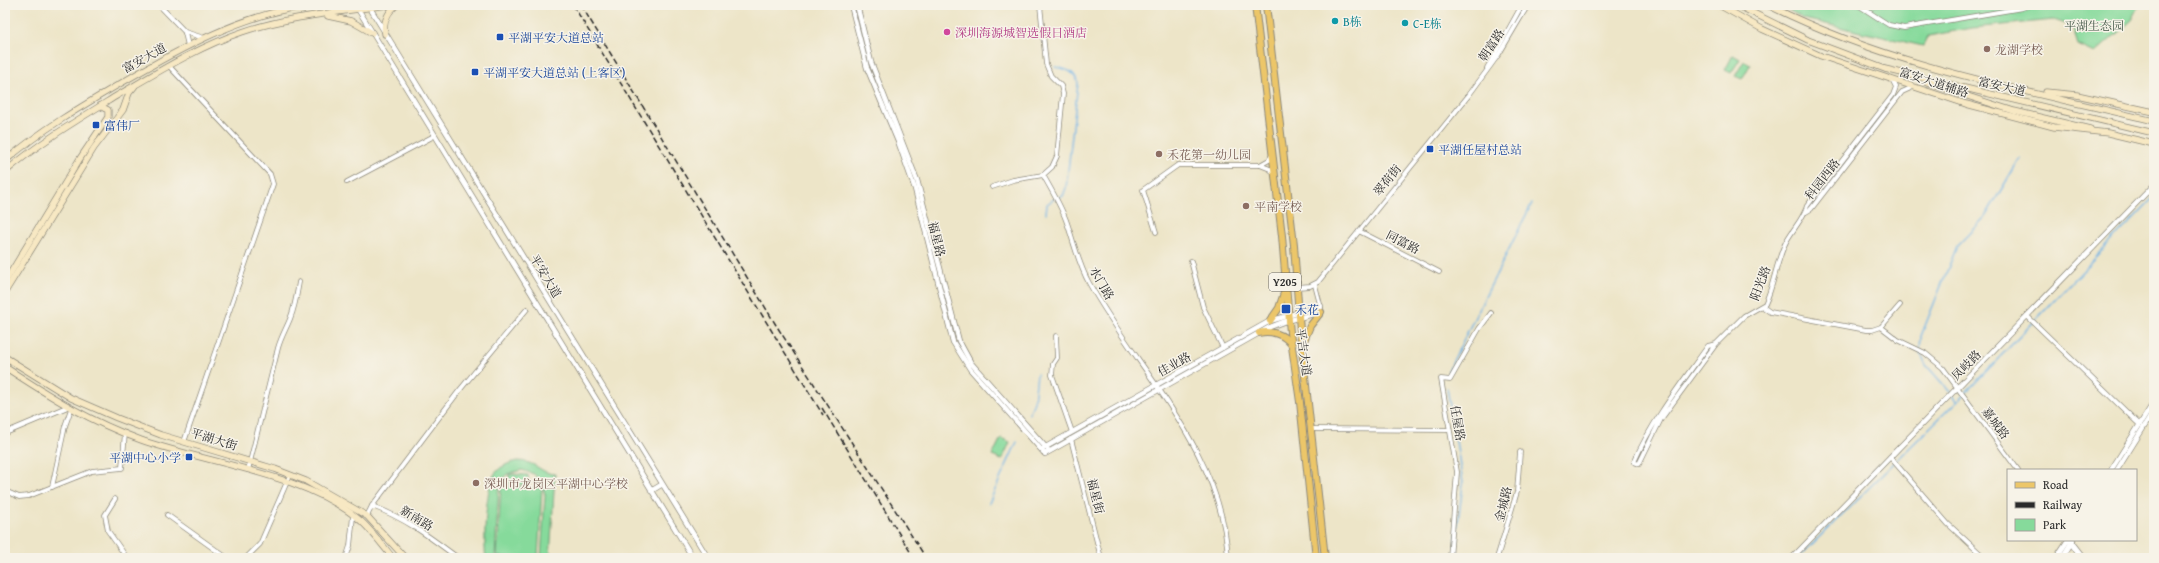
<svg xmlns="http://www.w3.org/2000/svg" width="2159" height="563" viewBox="0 0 2159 563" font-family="'Gentium Book Plus','Noto Serif SC',serif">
  <rect width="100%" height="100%" fill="#f7f3e8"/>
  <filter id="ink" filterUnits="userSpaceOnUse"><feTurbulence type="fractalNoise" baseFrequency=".025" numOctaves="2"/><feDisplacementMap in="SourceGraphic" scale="8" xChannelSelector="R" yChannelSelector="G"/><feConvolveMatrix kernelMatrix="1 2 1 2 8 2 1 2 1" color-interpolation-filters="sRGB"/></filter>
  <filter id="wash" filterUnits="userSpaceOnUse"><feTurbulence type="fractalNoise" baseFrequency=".012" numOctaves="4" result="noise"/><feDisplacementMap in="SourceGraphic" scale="16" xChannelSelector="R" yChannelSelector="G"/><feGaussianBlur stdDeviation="0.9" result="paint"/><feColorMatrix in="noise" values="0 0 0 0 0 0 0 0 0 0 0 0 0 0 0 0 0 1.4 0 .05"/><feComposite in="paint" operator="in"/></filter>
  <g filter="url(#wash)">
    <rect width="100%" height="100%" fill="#ede5c8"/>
    <g fill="#86da9b" stroke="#588263">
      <path d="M1780,5H2140L2132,20L2095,53L2078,45L2072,26L2054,20L1972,28L1928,36L1923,46L1804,19Z"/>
      <path d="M1733,55L1740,59L1731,73L1725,70Z"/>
      <path d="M1744,61L1750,65L1742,79L1735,76Z"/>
      <path d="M1001,438L1010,442L1002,460L992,456Z"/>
      <path d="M517,461C537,461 541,474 555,474L550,558H541L545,495L542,483L534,474L522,470L507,474L499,484L495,558H486C483,544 486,486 494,475C499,467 508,463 517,461Z"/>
      <path d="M509,474L528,475V485L508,484Z"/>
      <path d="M501,486L542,488L538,558L497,557Z"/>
    </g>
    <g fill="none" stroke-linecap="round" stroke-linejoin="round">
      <g stroke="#70b3e5" stroke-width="1.5">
        <path d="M1055,67C1066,69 1075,71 1078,83L1066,188L1063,196L1058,198"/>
        <path d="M1046,213L1047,204L1054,199"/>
        <path d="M1920,349L1921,336L1957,246L1985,217L2020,158"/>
        <path d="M1920,352L1926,365L1950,392"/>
        <path d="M1448,371L1532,203"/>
        <path d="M1447,388L1463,483L1455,546L1461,558"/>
        <path d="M1952,395L1957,401"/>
        <path d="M1029,414L1034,402L1037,374"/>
        <path d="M989,503L1017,442"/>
        <path d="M1798,558L1972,386L2154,197"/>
      </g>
    </g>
  </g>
  <g filter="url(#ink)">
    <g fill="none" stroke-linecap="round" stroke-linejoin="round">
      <defs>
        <g id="minor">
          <path d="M159,5L185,32L204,38"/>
          <path d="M1040,5L1046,64L1051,76L1061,86L1063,94L1057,156L1052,167L1043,175C1051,189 1060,204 1066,220C1074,242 1078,263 1089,283C1139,373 1222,450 1228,558"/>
          <path d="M1858,5L1889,25L1904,28L2022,8L2031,5"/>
          <path d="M185,33L188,46"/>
          <path d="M169,66L270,174L273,184L184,442"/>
          <path d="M1487,68L1522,5"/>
          <path d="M1260,165L1269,160L1272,155"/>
          <path d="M347,182L434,136"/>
          <path d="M992,187L1013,180L1043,175"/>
          <path d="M1806,212L1811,209L1902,92L1913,87"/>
          <path d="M1359,231L1439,272"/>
          <path d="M1156,232L1143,190L1178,165H1260L1270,169L1274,173"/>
          <path d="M1191,261L1203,307L1223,348"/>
          <path d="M1315,285L1321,308"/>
          <path d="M1298,287L1310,286L1318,282L1469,95L1499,54L1528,5"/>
          <path d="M1763,307L1770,312L1866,330H1872L1881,327L1898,340L1925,353L1943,368L2018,470"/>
          <path d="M2027,316L2140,425"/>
          <path d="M1881,327L1900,305"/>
          <path d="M1056,336L1057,358L1053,364L1052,375L1072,432"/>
          <path d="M1716,344L1708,346C1681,384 1653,419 1634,462L1639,464L1661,419L1716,344L1744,316L1765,304C1774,285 1776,263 1785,244C1791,231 1803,220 1807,206L1893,95L1896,87L1893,81"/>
          <path d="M1312,429L1449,430"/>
          <path d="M1071,439L1101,558"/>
          <path d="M1890,457L1948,524L1985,558"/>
          <path d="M248,470L278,348C281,337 286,329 290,319C295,307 297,294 299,282"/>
          <path d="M52,487L65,426L71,409"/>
          <path d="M5,491L19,497L29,496L92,471L122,468L125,433"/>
          <path d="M115,499L105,515L108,531L127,558"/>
          <path d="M372,506L459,391L527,309"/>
          <path d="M167,515L227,558"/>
          <path d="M367,516L372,506C405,518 430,537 458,558"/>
          <path d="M2071,540L2085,558"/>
          <path d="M2070,542L2081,558"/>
          <path d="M246,558L260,544L290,475"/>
          <path d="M346,558L350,546L353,516"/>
          <path d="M1450,558L1457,472L1441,379L1450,380L1479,329L1491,313"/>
          <path d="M1497,558L1517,492L1520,452"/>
        </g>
        <g id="tertiary">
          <path d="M851,5L867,68L899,144L915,189L953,342L970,369L1045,454L1270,327L1283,322L1321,312"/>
          <path d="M857,5L871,62L917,180L959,341L971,363L1049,451"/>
          <path d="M370,8L708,558"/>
          <path d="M358,9L693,558"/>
          <path d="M5,433L67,407"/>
          <path d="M1044,448L1270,321L1321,306"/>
          <path d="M2111,470L2154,402"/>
          <path d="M2117,470L2154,411"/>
          <path d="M651,491L661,485"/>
          <path d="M1792,558L2154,185"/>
          <path d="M2056,558L2068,540"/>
          <path d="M2062,558L2073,540"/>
        </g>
        <g id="secondary">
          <path d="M1719,5L1762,29L1821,56L1966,104L2054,127L2108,133L2154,144"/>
          <path d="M1737,5L1808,40L1885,69L2154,133"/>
          <path d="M1768,5C1889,66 2023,90 2154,121"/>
          <path d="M328,16L351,21L372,33"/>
          <path d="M385,34C383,23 387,12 397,5"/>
          <path d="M1927,83L2014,111L2090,129"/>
          <path d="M2046,92L2077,95L2154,112"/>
          <path d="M5,161C41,130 82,106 123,82C181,48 241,15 309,5"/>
          <path d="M5,172C40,142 79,119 118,95C158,72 198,47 242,32C289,16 340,12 388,5"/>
          <path d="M5,282L79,160L108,117V110L100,106"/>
          <path d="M5,292L94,148L123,110L129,93L134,87"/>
          <path d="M5,357L71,398L117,418L161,435L275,469L306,481L367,516L405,558"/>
          <path d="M5,367C49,396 91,422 141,440C209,464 305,473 361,521C373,532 383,546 393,558"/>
        </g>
        <g id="primary">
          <path d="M1255,5L1282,236L1290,333L1300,402L1316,558"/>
          <path d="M1266,5L1294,245L1300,331L1325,558"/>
          <path d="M1270,321L1279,308L1284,293"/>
          <path d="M1259,333C1270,330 1284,334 1291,344"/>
          <path d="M1303,343L1310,326L1321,312"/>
        </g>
      </defs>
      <use href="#minor" stroke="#8c887a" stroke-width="5.5"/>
      <use href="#tertiary" stroke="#8c887a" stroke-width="6"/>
      <use href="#secondary" stroke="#8c887a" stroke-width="7"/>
      <use href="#primary" stroke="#8c887a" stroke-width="8"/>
      <use href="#minor" stroke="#fff" stroke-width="4"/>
      <use href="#tertiary" stroke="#fff" stroke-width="4.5"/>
      <use href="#secondary" stroke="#f7e8c3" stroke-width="5.5"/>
      <use href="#primary" stroke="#ecc669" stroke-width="6"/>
      <g stroke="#2b2b2b" stroke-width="1.5" stroke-dasharray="6 3" stroke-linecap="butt">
        <path d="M573,5L823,415"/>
        <path d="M581,5L776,325L926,558"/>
        <path d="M822,408L914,558"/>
      </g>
    </g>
  </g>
  <g fill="#0f9aa8" stroke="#f7f3e8" stroke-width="1.5">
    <circle cx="1335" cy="21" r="4"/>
    <circle cx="1405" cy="23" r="4"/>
  </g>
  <circle fill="#d1479c" stroke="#f7f3e8" stroke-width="1.5" cx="947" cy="32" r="4"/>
  <g fill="#1a4fb4" stroke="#f7f3e8" stroke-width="1.5">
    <rect x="496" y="33" width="8" height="8" rx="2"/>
    <rect x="471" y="68" width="8" height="8" rx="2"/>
    <rect x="92" y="121" width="8" height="8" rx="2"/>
    <rect x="1426" y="145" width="8" height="8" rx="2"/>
    <rect x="1281" y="304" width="10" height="10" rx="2"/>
    <rect x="185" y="453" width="8" height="8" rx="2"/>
  </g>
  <g fill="#8d6e63" stroke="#f7f3e8" stroke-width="1.5">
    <circle cx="1987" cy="49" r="4"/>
    <circle cx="1159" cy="154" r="4"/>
    <circle cx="1246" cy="206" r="4"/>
    <circle cx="476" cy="483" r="4"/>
  </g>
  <g text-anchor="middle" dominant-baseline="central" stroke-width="3" stroke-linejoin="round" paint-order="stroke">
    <rect fill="#f7f3e8" stroke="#686764" stroke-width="1" x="1269" y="273" width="32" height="18" rx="3"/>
    <g font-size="11" font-weight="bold" fill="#2b2b2b">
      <text x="1285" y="282">Y205</text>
    </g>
    <g font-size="12" fill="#0d838f" stroke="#f7f3e8" text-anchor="start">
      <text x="1343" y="21">B栋</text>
      <text x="1413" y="23">C-E栋</text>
    </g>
    <g font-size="12" fill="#425747" stroke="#f7f3e8">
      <text x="2094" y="25">平湖生态园</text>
    </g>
    <g font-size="12" fill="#b23c85" stroke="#f7f3e8" text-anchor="start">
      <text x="955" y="32">深圳海源城智选假日酒店</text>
    </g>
    <g font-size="12" fill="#164399" stroke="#f7f3e8" text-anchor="start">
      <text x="508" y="37">平湖平安大道总站</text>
      <text x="483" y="72">平湖平安大道总站 (上客区)</text>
      <text x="104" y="125">富伟厂</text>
      <text x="1438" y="149">平湖任屋村总站</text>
      <text x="1295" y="309">禾花</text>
      <text x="181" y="457" text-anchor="end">平湖中心小学</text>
    </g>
    <g font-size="12" fill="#2b2b2b" stroke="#f7f3e8">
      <text transform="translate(1491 45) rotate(-56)">朝富路</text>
      <text transform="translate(144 58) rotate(-29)">富安大道</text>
      <text transform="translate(1934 82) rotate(18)">富安大道辅路</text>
      <text transform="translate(2002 86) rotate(13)">富安大道</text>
      <text transform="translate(1822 179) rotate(-52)">科园西路</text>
      <text transform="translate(1387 180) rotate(-51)">翠荷街</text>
      <text transform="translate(937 239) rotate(76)">福星路</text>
      <text transform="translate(1403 242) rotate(27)">同富路</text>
      <text transform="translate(546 276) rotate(59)">平安大道</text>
      <text transform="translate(1102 283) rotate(60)">水门路</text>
      <text transform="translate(1760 283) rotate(-69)">阳光路</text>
      <text transform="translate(1304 352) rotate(82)">平吉大道</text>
      <text transform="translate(1174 364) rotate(-29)">佳业路</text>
      <text transform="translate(1966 365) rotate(-46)">凤岐路</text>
      <text transform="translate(1458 423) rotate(80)">任屋路</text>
      <text transform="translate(1996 423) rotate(53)">嘉城路</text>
      <text transform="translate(214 439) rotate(17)">平湖大街</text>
      <text transform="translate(1096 496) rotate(76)">福星街</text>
      <text transform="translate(1503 504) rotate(-76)">金城路</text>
      <text transform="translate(417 518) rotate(31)">新南路</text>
    </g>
    <g font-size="12" fill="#785e54" stroke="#f7f3e8" text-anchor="start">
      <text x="1995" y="49">龙湖学校</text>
      <text x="1167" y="154">禾花第一幼儿园</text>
      <text x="1254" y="206">平南学校</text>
      <text x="484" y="483">深圳市龙岗区平湖中心学校</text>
    </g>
  </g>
  <rect width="2159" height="563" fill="none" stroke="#f7f3e8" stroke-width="20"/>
  <rect x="2007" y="469" width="130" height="72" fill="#f7f3e8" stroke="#a5a39c"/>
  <rect x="2015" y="482" width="20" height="6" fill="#ecc669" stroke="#a5a39c"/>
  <text x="2043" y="489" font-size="12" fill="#2b2b2b">Road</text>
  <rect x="2015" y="502" width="20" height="6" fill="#2b2b2b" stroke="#a5a39c"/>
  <text x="2043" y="509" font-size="12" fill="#2b2b2b">Railway</text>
  <rect x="2015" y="519" width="20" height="12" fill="#86da9b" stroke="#a5a39c"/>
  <text x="2043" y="529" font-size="12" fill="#2b2b2b">Park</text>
</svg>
